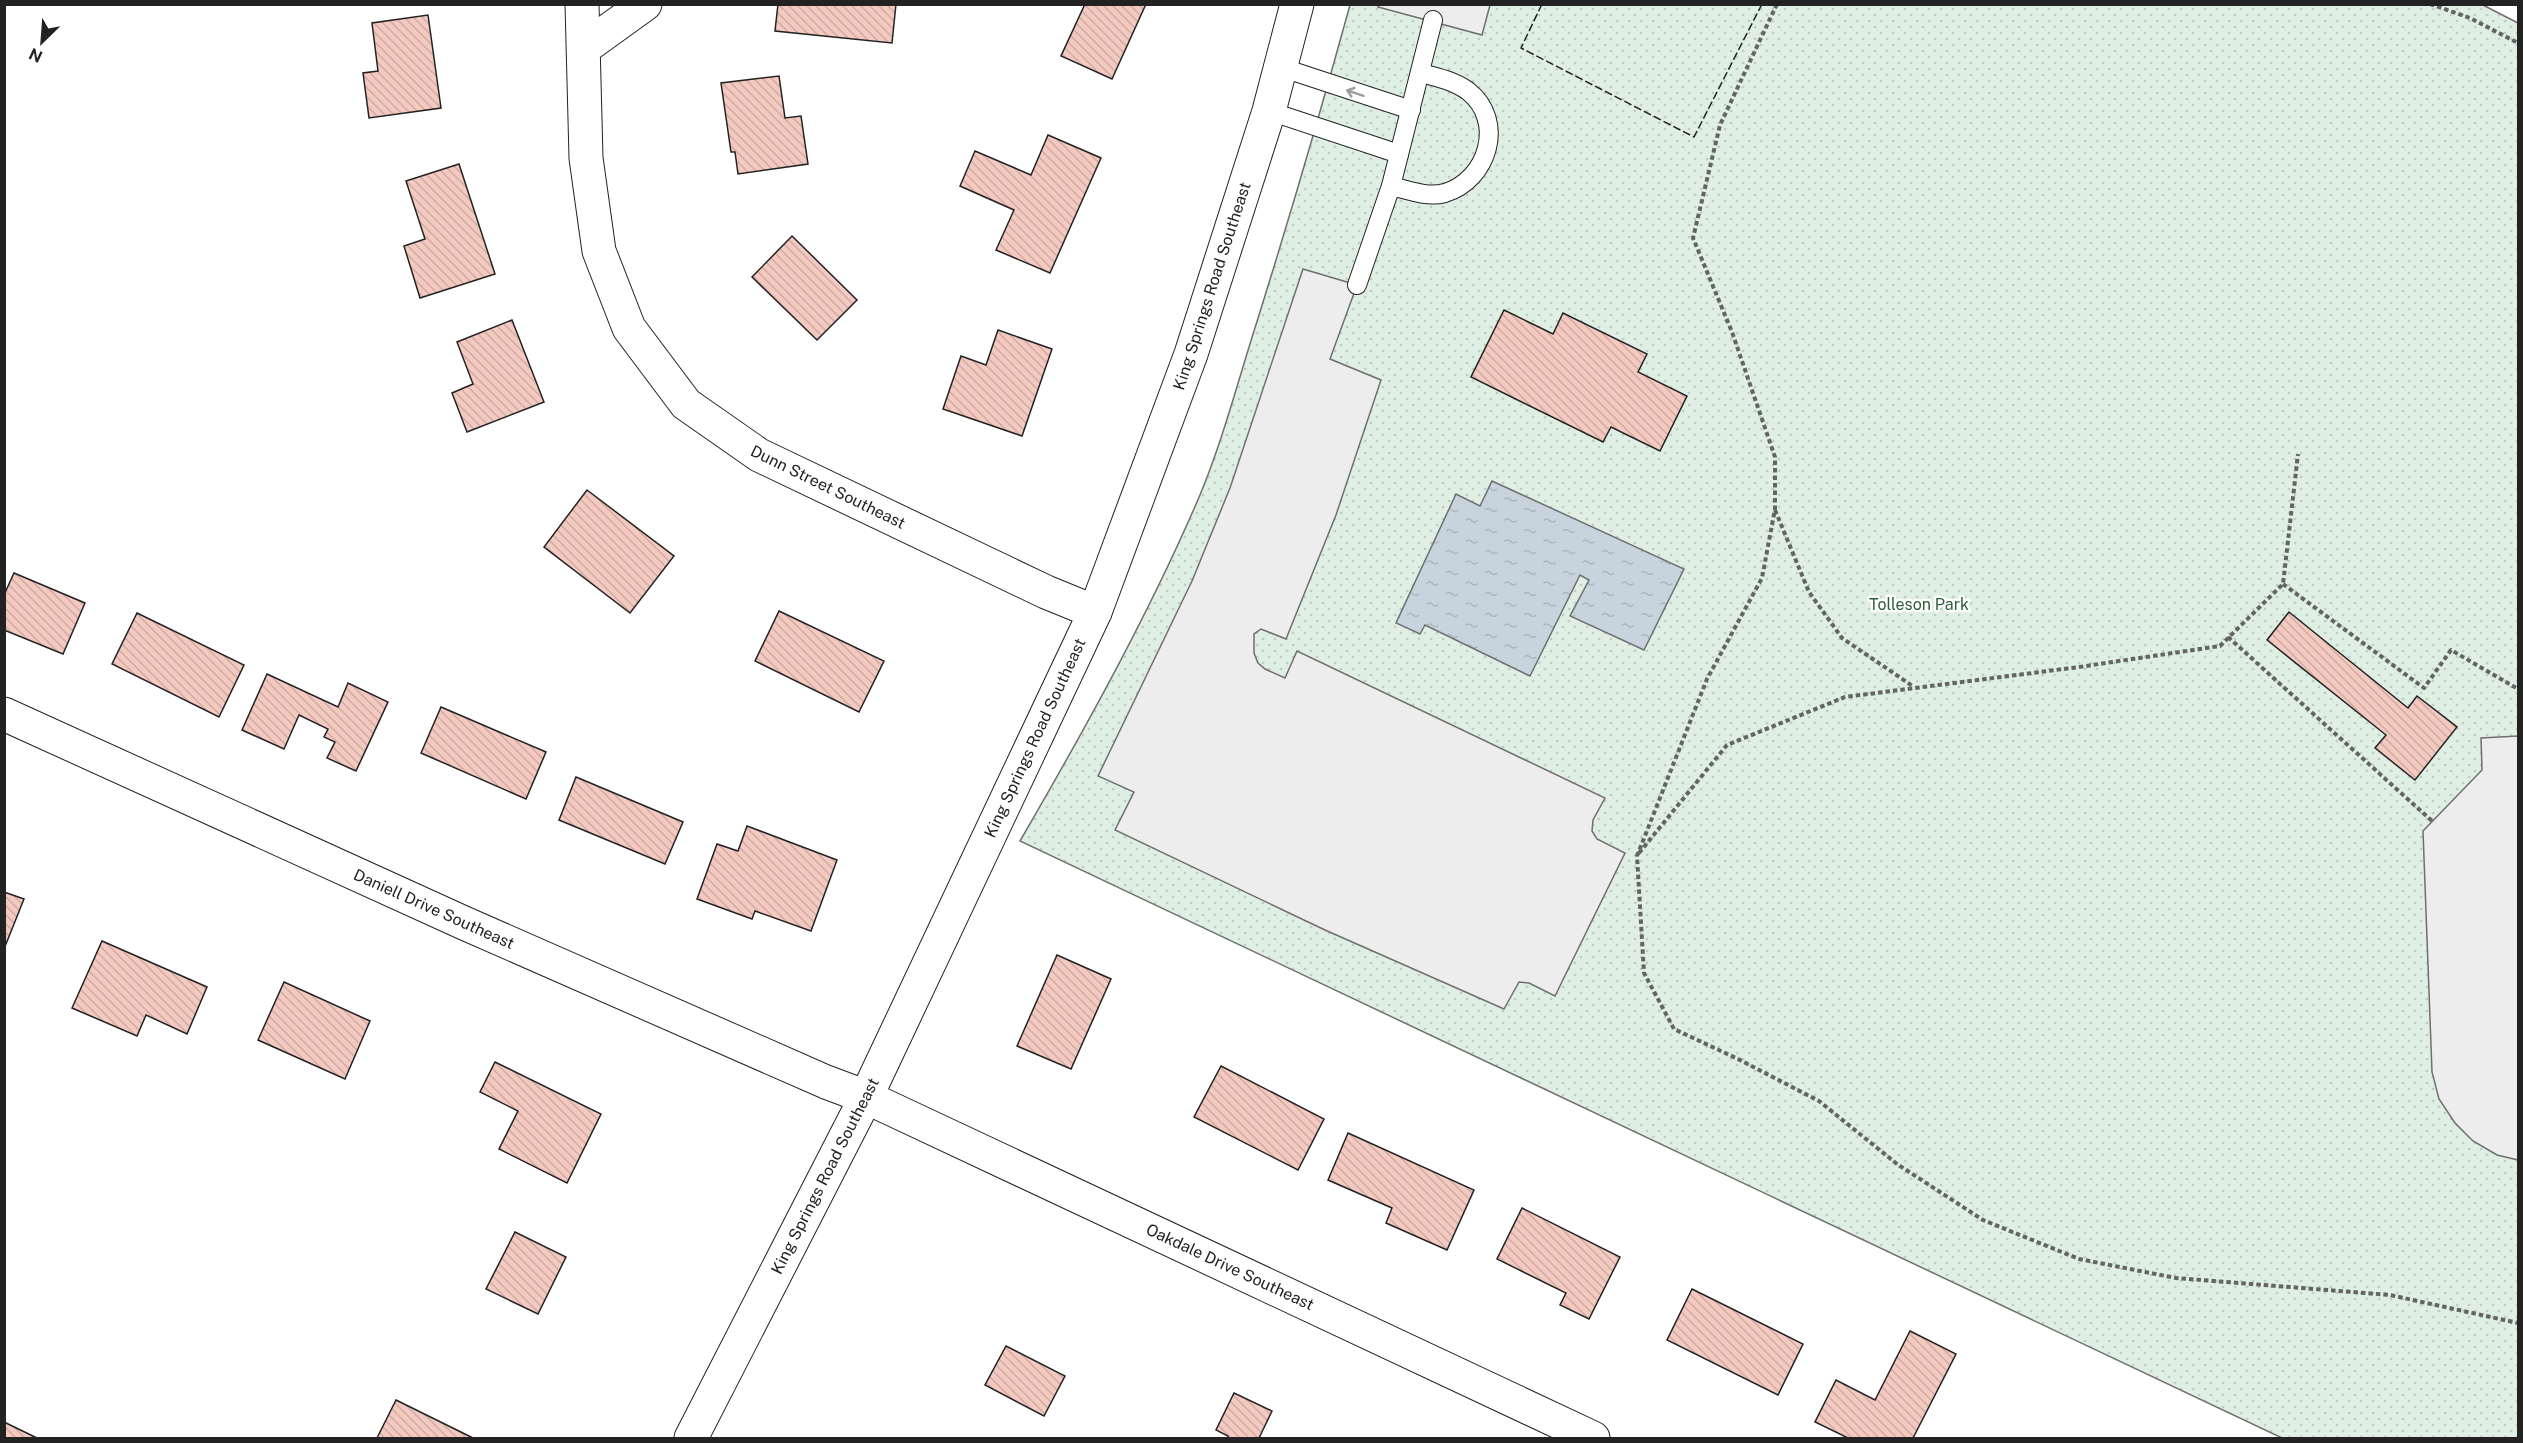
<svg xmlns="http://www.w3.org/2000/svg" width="2523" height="1443" viewBox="0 0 2523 1443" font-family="'Public Sans',sans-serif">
  <defs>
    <pattern id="park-dots" width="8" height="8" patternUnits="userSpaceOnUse" patternTransform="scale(1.5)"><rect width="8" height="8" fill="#e0efe3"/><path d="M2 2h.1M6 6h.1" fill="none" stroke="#c0cdc2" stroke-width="1.8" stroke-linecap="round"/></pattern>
    <pattern id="water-ripples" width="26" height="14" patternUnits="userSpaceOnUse" patternTransform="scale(1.5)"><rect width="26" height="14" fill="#c7d3dd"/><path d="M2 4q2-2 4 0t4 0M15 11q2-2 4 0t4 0" fill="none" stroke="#abb5bd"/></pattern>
    <pattern id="building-back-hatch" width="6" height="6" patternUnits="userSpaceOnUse" patternTransform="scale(1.5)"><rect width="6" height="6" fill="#f3c9c0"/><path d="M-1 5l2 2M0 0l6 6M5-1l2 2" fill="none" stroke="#d0aca5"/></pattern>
  </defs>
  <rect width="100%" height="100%" fill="#fff"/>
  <path fill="url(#park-dots)" stroke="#6f6f6f" stroke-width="1.5" d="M2481,4L2518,23V1438H2282L1020,841C1085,729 1149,614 1200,495C1222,442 1237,385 1254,331C1288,223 1320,114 1350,5Z"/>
  <g fill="#ededed" stroke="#6f6f6f" stroke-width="1.5">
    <path d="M1379,4L1490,5L1482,35L1378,7Z"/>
    <path d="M1303,269L1357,285L1330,359L1381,380L1336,515L1286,639L1261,629L1254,634V653L1258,663L1265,669L1285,678L1297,651L1605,798L1593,820L1592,831L1597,839L1625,853L1555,996L1529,983L1519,982L1504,1009L1325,930L1115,830L1134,792L1098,776L1192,581L1230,488Z"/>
    <path d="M2518,736V1160L2497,1155L2473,1141L2455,1123L2439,1099L2432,1072L2423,831L2482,770L2481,738Z"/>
  </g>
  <path fill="url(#water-ripples)" stroke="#6f6f6f" stroke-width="1.5" d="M1492,481L1684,569L1644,650L1570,616L1589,580L1580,575L1530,676L1425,625L1420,634L1396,623L1456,494L1480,506Z"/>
  <g fill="url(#building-back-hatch)" stroke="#222" stroke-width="1.5">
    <path d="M778,4H896L892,43L775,31Z"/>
    <path d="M1085,4H1146L1112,79L1061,56Z"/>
    <path d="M428,15L441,108L369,118L363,73L378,71L372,23Z"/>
    <path d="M779,76L785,118L801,116L808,164L738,174L735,152H731L721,83Z"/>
    <path d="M1048,135L1101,158L1050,273L996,250L1014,210L960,186L975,151L1031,175Z"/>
    <path d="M459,164L495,274L420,298L404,246L425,239L406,181Z"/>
    <path d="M792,236L857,300L817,340L752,277Z"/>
    <path d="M1504,310L1553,334L1563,313L1647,354L1638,372L1687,396L1660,451L1611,427L1603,442L1471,377Z"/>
    <path d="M512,320L544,402L467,432L452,393L473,384L457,342Z"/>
    <path d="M998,330L1052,349L1022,436L943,409L961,356L986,365Z"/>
    <path d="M587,490L674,556L630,613L544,547Z"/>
    <path d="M14,573L85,603L63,654L4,630V595Z"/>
    <path d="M779,611L884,661L859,712L755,661Z"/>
    <path d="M2289,612L2408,708L2417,696L2457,727L2415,780L2375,748L2386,735L2267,640Z"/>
    <path d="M137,613L244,665L219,717L112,664Z"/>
    <path d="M267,674L338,707L348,683L388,702L356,771L327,758L335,742L324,737L328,729L299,715L284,749L242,730Z"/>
    <path d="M441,707L546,752L526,799L421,753Z"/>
    <path d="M576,777L683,822L665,864L559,820Z"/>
    <path d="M747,826L837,860L811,931L755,911L752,919L697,899L717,844L738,851Z"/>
    <path d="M4,892L24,899L4,949Z"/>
    <path d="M102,941L207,987L187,1034L146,1015L137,1036L72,1008Z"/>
    <path d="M1057,955L1111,979L1071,1069L1017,1046Z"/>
    <path d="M284,982L370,1021L345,1079L258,1040Z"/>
    <path d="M495,1062L601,1114L567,1183L499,1149L518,1111L480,1092Z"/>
    <path d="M1221,1066L1324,1119L1298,1170L1194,1117Z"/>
    <path d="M1348,1133L1474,1190L1447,1250L1386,1223L1392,1208L1328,1180Z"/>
    <path d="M1522,1208L1620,1257L1589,1319L1560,1305L1566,1293L1497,1259Z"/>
    <path d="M515,1232L566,1257L538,1314L486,1289Z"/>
    <path d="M1692,1289L1803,1344L1778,1395L1667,1340Z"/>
    <path d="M1910,1331L1956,1354L1913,1438H1848L1815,1422L1836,1380L1875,1400Z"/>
    <path d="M1006,1346L1065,1376L1044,1416L985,1385Z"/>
    <path d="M1234,1393L1272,1411L1259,1438H1227L1228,1436L1216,1430Z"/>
    <path d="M396,1400L473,1438H377Z"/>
    <path d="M4,1422L37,1438H4Z"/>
  </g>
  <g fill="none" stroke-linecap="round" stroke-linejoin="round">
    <defs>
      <g id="service">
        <path d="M1280,67L1411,110"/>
        <path d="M1269,111L1399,154"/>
        <path d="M1391,186C1408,190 1427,198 1445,193C1488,180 1506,121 1468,91C1454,81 1437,77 1421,73"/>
        <path d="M1357,285L1391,186L1433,20"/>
      </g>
      <g id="minor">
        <path d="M582,4L586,158L599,251L629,328L686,404L759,455L1046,592L1095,612"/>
        <path d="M584,48L645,4"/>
        <path d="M4,714L464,923L826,1082L866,1097L1593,1438"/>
      </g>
      <path id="tertiary" d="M691,1438L866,1097L1095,612L1191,354L1269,111L1297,4"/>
    </defs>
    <use href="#service" stroke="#222" stroke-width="20"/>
    <use href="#minor" stroke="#222" stroke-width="35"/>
    <use href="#tertiary" stroke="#222" stroke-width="35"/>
    <g stroke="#646464" stroke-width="4" stroke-dasharray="4.5 3" stroke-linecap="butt">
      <path d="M1777,4L1720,125L1693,238L1732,332L1775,457V509L1762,578L1707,679L1637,856L1644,973L1674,1029L1738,1059L1819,1101L1897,1164L1983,1220L2079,1259L2176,1278L2390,1295L2518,1323"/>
      <path d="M2430,4L2470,18L2518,43"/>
      <path d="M1775,510L1809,592L1842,638L1914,687"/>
      <path d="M2283,584L2424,688L2451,650L2518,689"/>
      <path d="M2228,637L2432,821"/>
      <path d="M1639,853L1727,745L1845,697L2079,667L2220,646L2283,584L2298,454"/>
    </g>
    <use href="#service" stroke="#fff" stroke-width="18"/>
    <use href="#minor" stroke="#fff" stroke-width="33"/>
    <use href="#tertiary" stroke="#fff" stroke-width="33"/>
    <path stroke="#222" stroke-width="1.5" stroke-dasharray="8 3" stroke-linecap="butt" d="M1542,4L1521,48L1694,137L1762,4"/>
  </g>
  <defs><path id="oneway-shaft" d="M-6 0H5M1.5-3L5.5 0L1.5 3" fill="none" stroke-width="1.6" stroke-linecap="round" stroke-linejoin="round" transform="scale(1.5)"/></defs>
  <use stroke="#9c9c9c" href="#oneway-shaft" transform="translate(1355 93) rotate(-161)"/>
  <g text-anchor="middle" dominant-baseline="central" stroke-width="4.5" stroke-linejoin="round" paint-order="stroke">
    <g font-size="16" fill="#222" stroke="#fff">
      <text transform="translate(1212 286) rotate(-72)">King Springs Road Southeast</text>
      <text transform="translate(828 487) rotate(26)">Dunn Street Southeast</text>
      <text transform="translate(1035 738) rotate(-65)">King Springs Road Southeast</text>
      <text transform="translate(434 909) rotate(24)">Daniell Drive Southeast</text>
      <text transform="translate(825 1176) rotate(-63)">King Springs Road Southeast</text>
      <text transform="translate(1230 1267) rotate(25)">Oakdale Drive Southeast</text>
    </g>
    <g font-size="16" fill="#2f5e38" stroke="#fff">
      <text x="1919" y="604">Tolleson Park</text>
    </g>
  </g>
  <rect width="2523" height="1443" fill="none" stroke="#222222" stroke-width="12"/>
  <g transform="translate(42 42) rotate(205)" stroke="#ffffff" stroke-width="4.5" paint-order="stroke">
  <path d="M0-4.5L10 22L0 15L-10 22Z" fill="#222222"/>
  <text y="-9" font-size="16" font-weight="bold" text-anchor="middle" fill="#222222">N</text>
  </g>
</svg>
